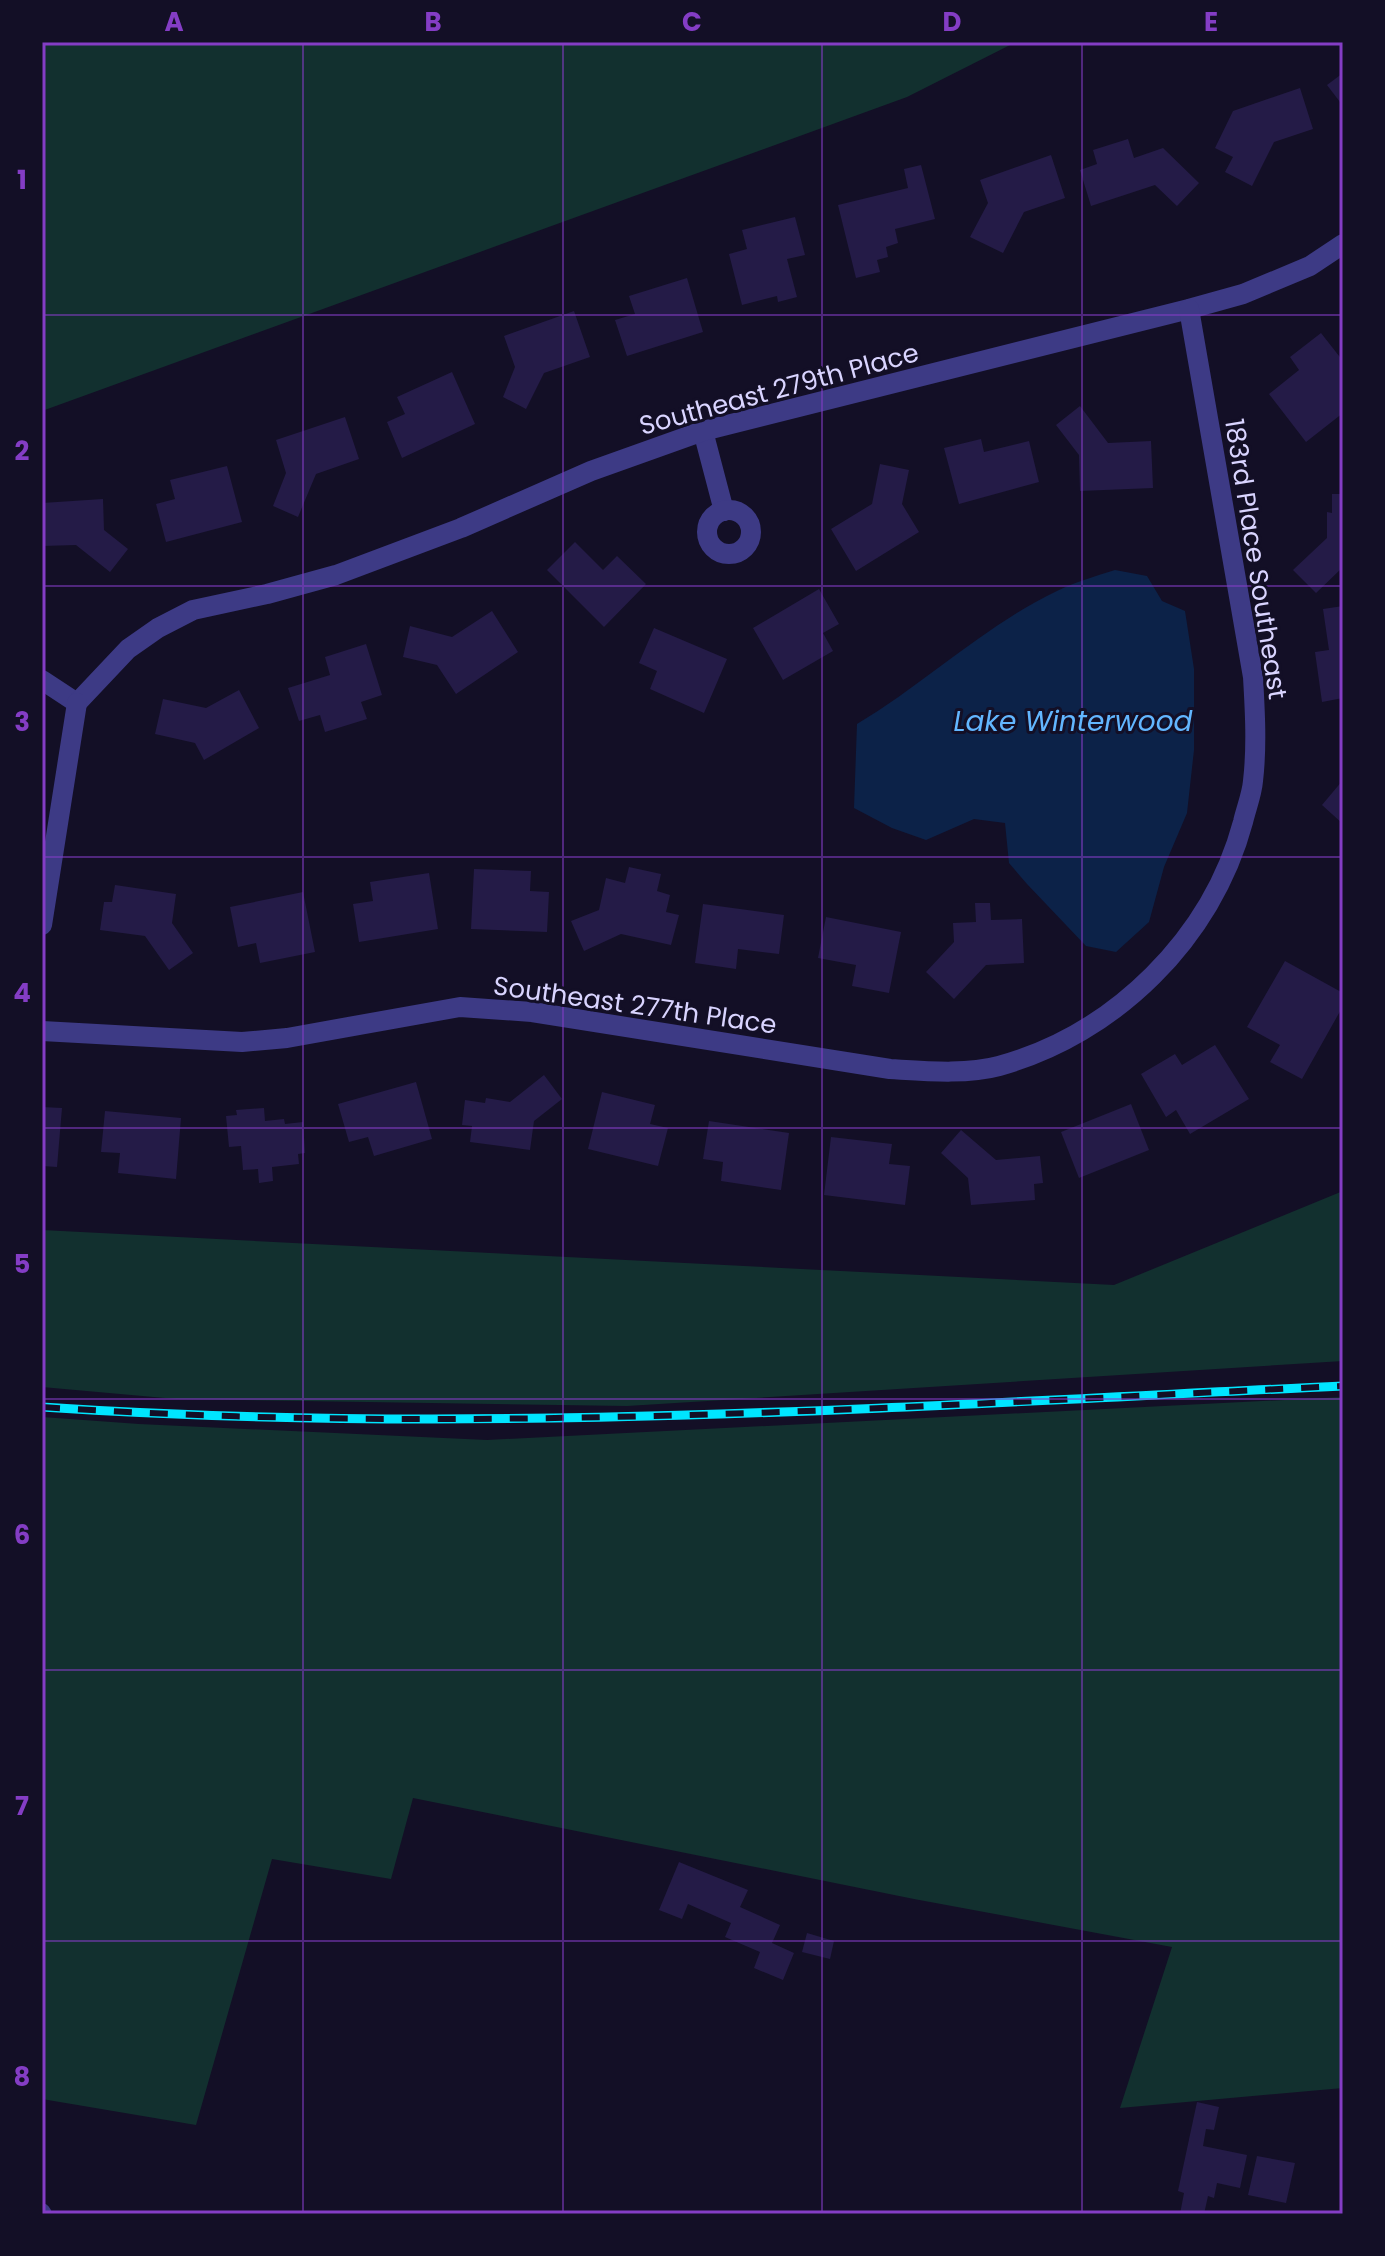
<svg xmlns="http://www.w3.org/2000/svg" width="1385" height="2256" viewBox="0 0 1385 2256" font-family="Poppins,sans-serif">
  <rect width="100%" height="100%" fill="#130f26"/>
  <g fill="#12302f">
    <path d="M42,42H1016L907,97L42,411Z"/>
    <path d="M1343,1191V1361L627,1406L176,1399L42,1387V1230L1114,1285Z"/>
    <path d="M1343,1397V2088L1120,2108L1172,1947L914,1899L413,1798L391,1879L272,1859L196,2125L42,2099V1417L139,1424L487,1440Z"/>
  </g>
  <path fill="#0c2248" d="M1115,570L1147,576L1162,601L1185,611L1194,669V750L1187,813L1164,867L1149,922L1116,952L1086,946L1027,884L1009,863L1005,823L974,819L926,840L892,828L854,808L857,724C926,683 984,626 1057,591C1075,582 1096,576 1115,570Z"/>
  <g fill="#241b47">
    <path d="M1343,73V106L1327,85Z"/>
    <path d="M1300,88L1313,129L1274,142L1252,186L1225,172L1233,157L1215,148L1233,111Z"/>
    <path d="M1128,139L1134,158L1163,148L1199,183L1177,206L1155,185L1091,206L1080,170L1097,164L1093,150Z"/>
    <path d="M1051,155L1065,198L1024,212L1003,253L970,237L988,203L980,180Z"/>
    <path d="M921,165L935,219L895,229L898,243L886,247L888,257L877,260L880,272L856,278L838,205L908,188L904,169Z"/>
    <path d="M795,217L805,255L787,259L797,297L778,302L777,296L742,305L729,254L747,249L742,230Z"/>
    <path d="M687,278L703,332L627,356L615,320L635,314L629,296Z"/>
    <path d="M574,311L590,357L544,373L526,409L503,397L515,367L504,336Z"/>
    <path d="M1321,333L1343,361V413L1306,442L1269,394L1299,370L1290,357Z"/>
    <path d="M452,372L475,424L402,458L387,422L405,414L397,397Z"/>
    <path d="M1080,406L1108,443L1151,441L1153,488L1080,491L1079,455L1056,425Z"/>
    <path d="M345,417L359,459L316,474L298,517L273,506L286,473L276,440Z"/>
    <path d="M981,439L984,452L1029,441L1039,482L959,504L944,448Z"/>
    <path d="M880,464L909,470L902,504L919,532L856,571L831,529L872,504Z"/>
    <path d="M227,466L242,522L166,542L156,504L175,499L170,480Z"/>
    <path d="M1332,494H1343V567L1316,593L1293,570L1327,538V512L1332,513Z"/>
    <path d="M103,499L104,530L128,549L110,572L76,545L42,546V503Z"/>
    <path d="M575,542L603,570L617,556L646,584L604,627L547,570Z"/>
    <path d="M819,589L839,624L823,633L833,651L783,680L753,628Z"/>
    <path d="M1343,606V698L1322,702L1315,652L1329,650L1323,609Z"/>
    <path d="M492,611L518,652L456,694L437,665L403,657L410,626L452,637Z"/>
    <path d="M654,628L727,659L704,713L650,689L657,671L639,663Z"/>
    <path d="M366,644L382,695L361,702L367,719L325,732L320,715L299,721L288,688L330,675L325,657Z"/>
    <path d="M239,690L259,728L204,760L195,743L155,734L163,699L206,708Z"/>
    <path d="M1343,780V824L1322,805Z"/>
    <path d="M629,867L661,874L657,891L670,895L666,912L679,915L671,945L621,934L584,951L571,921L599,910L606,878L625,883Z"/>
    <path d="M474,869L531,871L530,891L549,892L547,932L471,929Z"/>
    <path d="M429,873L438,929L359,942L353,904L373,901L370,882Z"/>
    <path d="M115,885L176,894L172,923L193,953L169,970L145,936L100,930L104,902H112Z"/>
    <path d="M303,892L315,952L260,963L256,943L238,947L230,907Z"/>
    <path d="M975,903H990L991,920L1022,919L1024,963L986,965L954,999L926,972L954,942L953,923L976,922Z"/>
    <path d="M703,904L784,915L779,954L738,949L736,969L695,963Z"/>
    <path d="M826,917L901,932L889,993L852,986L856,965L818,958Z"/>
    <path d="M1285,961L1343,993V1006L1302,1079L1270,1062L1280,1045L1247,1027Z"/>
    <path d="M1215,1045L1249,1099L1190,1134L1176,1110L1166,1117L1141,1074L1175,1054L1182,1065Z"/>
    <path d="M544,1075L562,1099L534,1121L530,1150L470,1142L472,1126L462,1125L465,1100L485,1103L486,1098L510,1102Z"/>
    <path d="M416,1082L432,1139L374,1156L368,1137L349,1142L338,1104Z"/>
    <path d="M602,1092L655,1105L650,1124L668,1128L658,1166L588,1149Z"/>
    <path d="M1131,1104L1149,1150L1079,1178L1061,1132Z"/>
    <path d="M42,1107L62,1108L57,1167L42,1166Z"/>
    <path d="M264,1108L265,1121L284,1119L285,1124L303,1122L305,1153L298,1154L299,1164L272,1167L273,1181L259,1183L258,1169L243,1170L241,1146L229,1147L226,1116L237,1115L236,1110Z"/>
    <path d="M105,1111L181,1118L176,1179L118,1173L120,1153L101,1152Z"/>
    <path d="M709,1121L789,1133L781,1190L721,1181L723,1162L703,1159Z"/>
    <path d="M961,1130L996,1160L1040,1156L1043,1183L1034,1184L1035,1200L971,1205L968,1178L941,1153Z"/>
    <path d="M831,1137L892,1144L889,1164L910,1166L905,1205L824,1195Z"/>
    <path d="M679,1862L748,1890L740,1907L780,1925L772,1943L794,1953L783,1980L754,1968L760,1952L725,1937L731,1923L688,1904L682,1919L659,1910Z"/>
    <path d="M807,1933L834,1941L830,1959L802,1952Z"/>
    <path d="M1197,2102L1219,2107L1214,2130L1206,2129L1203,2146L1247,2155L1240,2188L1217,2183L1214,2198L1208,2196L1204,2214H1180L1184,2193L1178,2191Z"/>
    <path d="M1257,2156L1295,2163L1286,2203L1248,2195Z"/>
  </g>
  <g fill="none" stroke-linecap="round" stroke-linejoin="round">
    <path stroke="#3d3a85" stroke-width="16" d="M42,2211L44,2214"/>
    <g stroke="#3d3a85" stroke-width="20">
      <path d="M703,431L724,511"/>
      <circle cx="729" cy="532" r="22"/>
      <path d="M42,680L77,703"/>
      <path d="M77,703L128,649L158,628L193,610L267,594L336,575L461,528L591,471L703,431L1189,309L1243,294L1310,266L1343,244"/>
      <path d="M42,925L77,703"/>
      <path d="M42,1031L242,1042L287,1038L460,1007L532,1012L890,1069C924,1071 966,1075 999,1066C1115,1034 1212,938 1243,822C1246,809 1252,794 1253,781C1257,747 1255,711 1253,677L1189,309"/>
    </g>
    <defs>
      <path id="rail" d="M42,1407C475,1436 910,1406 1343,1386"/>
    </defs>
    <use href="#rail" stroke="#00e5ff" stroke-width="9"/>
    <use href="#rail" stroke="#130f26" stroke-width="6" stroke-dasharray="18" stroke-linecap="butt"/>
  </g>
  <path fill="none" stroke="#843dc5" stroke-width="2" stroke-opacity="0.55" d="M303,42V2214M563,42V2214M822,42V2214M1082,42V2214M42,315H1343M42,586H1343M42,857H1343M42,1128H1343M42,1399H1343M42,1670H1343M42,1941H1343"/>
  <g text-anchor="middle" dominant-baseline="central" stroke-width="6" stroke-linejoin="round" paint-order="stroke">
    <g font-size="26" fill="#d9d4ff" stroke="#130f26">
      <text transform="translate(779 389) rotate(-15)">Southeast 279th Place</text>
      <text transform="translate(1256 559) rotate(81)">183rd Place Southeast</text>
      <text transform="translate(635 1005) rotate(8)">Southeast 277th Place</text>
    </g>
    <g font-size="28" font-style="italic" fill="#62b6ff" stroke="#130f26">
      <text x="1073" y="721">Lake Winterwood</text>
    </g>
  </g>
  <rect width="1385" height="2256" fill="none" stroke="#130f26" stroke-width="88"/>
  <rect x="44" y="44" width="1297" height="2168" fill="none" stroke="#843dc5" stroke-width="3"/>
  <g font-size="26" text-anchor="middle" font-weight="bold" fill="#843dc5">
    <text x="174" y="31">A</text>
    <text x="433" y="31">B</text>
    <text x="692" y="31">C</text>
    <text x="952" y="31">D</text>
    <text x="1211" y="31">E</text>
    <text x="22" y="189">1</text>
    <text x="22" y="460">2</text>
    <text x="22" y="731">3</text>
    <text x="22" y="1002">4</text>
    <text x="22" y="1273">5</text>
    <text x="22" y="1544">6</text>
    <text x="22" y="1815">7</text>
    <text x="22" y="2086">8</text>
  </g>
</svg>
